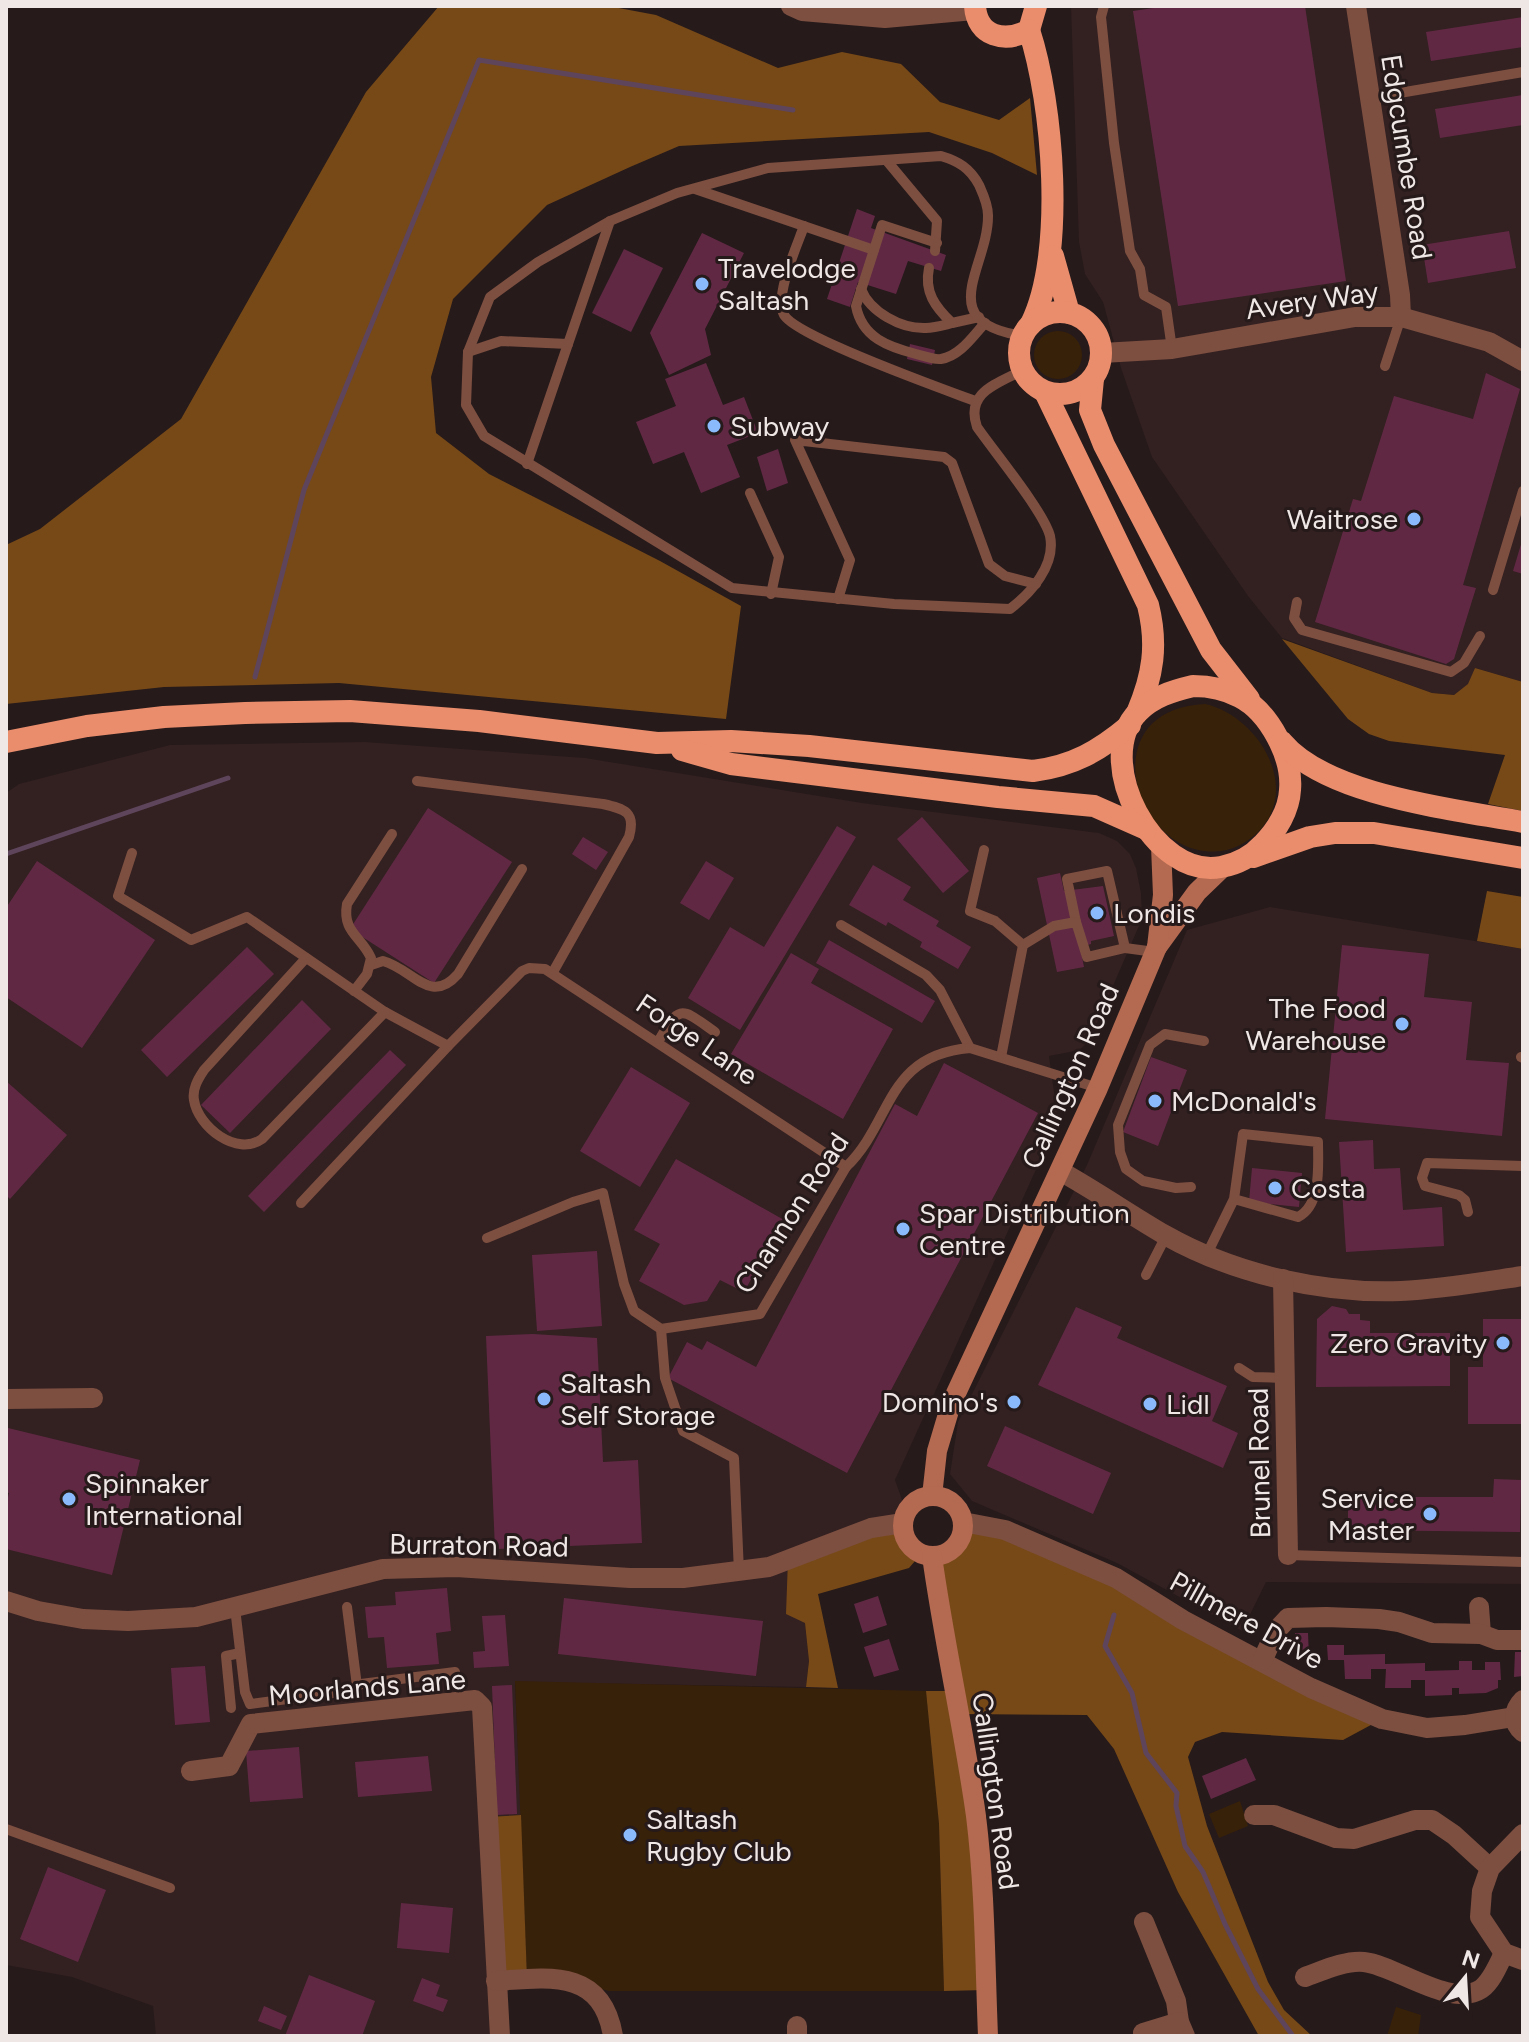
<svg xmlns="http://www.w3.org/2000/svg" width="1529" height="2042" viewBox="0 0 1529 2042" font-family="Figtree,sans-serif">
  <rect width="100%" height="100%" fill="#261a1b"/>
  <g fill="#332021">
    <path d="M1071,6H1523V682L1475,668L1469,684L1454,695L1432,693L1282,638L1248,596L1152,457L1121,368L1103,302L1085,274L1079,242Z"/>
    <path d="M365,742L585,758L862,803L1099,833L1117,841L1130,854L1136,868L1141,893L1142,919L1090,1039L1080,1050L1049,1056L1058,1121L895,1480L906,1511L903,1523L825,1545L805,1623L809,1661L806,1687L515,1682L521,1815L488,1817L500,2036H156L153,2006L72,1977L6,1965V793L19,784L170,745Z"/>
    <path d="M1270,907L1523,949V1584L1266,1582L1242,1631L1117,1563L972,1501L950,1474L958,1422L1087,1165L1187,930Z"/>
  </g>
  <g fill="#382109">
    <circle cx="1058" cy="355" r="24"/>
    <path d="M1205,704C1256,715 1302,786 1259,831C1249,841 1236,849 1221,851C1134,861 1089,709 1205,704Z"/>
    <path d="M515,1681L926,1691L939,1824L944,1991H609L582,1984L527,1979Z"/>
    <path d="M1240,1801L1248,1826L1219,1838L1209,1814Z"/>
    <path d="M1396,2007L1421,2015L1418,2036H1387Z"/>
  </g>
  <g fill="#774917">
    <path d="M439,6H608L656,15L778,68L842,52L901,64L940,102L999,120L1030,98L1037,175L992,153L929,132L679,146L630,167L547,205L453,299L431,377L436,433L489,474L660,561L741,606L726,719L339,683L164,687L6,704V545L40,529L181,419L366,92Z"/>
    <path d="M1282,639L1432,693L1454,695L1468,684L1475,668L1523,682V811L1488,804L1505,755L1389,741L1369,734L1348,719Z"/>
    <path d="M1487,891L1523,897V949L1477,941Z"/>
    <path d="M963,1522L994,1527L1382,1719L1343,1740L1222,1732L1195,1742L1188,1757L1207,1826L1268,1982L1284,2010L1312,2036H1259L1178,1892L1114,1749L1087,1715L959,1714L986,1990L944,1991L939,1824L926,1691H954L932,1556C952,1552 962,1542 963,1522Z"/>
    <path d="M903,1523L906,1540L921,1554L909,1568L818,1594L838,1688L806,1687L809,1661L805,1623L786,1614L788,1559Z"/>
    <path d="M521,1815L527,1979L496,1981L487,1817Z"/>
  </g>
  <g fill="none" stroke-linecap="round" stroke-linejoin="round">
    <g stroke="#5e455b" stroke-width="5">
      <path d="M255,677L304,490L479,60L793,110"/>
      <path d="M6,854L228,778"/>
      <path d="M1114,1615L1105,1646L1132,1693L1146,1753L1177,1793L1176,1806L1185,1846L1203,1872L1225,1924L1258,1989L1293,2036"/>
    </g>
  </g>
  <g fill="#612844">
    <path d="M1167,6H1305L1346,281L1178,306L1133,11Z"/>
    <path d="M1523,17V47L1431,61L1426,32Z"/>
    <path d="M1523,95V125L1440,138L1435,109Z"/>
    <path d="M857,209L875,216L871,228L946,255L941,271L908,261L896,294L858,282L850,307L827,299Z"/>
    <path d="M1509,231L1516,268L1428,283L1422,245Z"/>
    <path d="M702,233L744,253L705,329L711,355L669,375L650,333Z"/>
    <path d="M624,249L663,268L631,332L592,313Z"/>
    <path d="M910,344L935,350L932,365L907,359Z"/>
    <path d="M706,363L723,405L744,397L758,433L727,445L740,477L701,493L684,452L653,464L636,422L676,406L665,379Z"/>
    <path d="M1486,373L1520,389L1463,585L1476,588L1454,659L1446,664L1315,622L1353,499L1361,501L1394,396L1473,419Z"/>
    <path d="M778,449L788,483L767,491L757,457Z"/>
    <path d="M1522,541H1523V574L1513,571Z"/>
    <path d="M428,808L512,862L434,983L350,929Z"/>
    <path d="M922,817L969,871L943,893L897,839Z"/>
    <path d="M837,826L856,837L740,1030L688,998L730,927L764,947Z"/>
    <path d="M583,837L608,852L596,870L572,854Z"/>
    <path d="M37,861L155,940L82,1048L6,997V908Z"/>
    <path d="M706,861L734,878L709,920L680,903Z"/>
    <path d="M873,865L911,887L903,900L939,921L936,926L971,947L958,969L920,947L922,942L888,922L886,926L849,905Z"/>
    <path d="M1060,873L1064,891L1103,886L1114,936L1091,941V944L1080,947L1084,967L1057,972L1037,878Z"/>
    <path d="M829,940L935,1001L922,1023L816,963Z"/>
    <path d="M1342,945L1429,954L1424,997L1472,1002L1466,1060L1509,1063L1502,1136L1325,1119Z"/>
    <path d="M247,947L274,974L167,1077L141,1050Z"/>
    <path d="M791,953L819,969L811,983L893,1029L843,1119L731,1054Z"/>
    <path d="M302,1000L331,1029L230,1133L201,1105Z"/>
    <path d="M390,1050L406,1065L264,1212L248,1196Z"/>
    <path d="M1151,1057L1187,1070L1158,1146L1123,1132Z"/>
    <path d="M944,1063L1038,1113L847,1473L668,1378L687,1342L702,1350L707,1341L756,1367L895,1104L917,1116Z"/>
    <path d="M631,1067L690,1103L640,1187L580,1151Z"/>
    <path d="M6,1081L67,1135L10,1199L6,1195Z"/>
    <path d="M1373,1140L1374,1169L1400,1168L1403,1210L1442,1207L1444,1246L1346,1252L1339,1142Z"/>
    <path d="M676,1159L784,1220L744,1292L720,1280L707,1301L684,1305L639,1281L660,1244L634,1230Z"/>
    <path d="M1252,1168L1302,1173L1299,1207L1249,1202Z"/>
    <path d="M597,1251L602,1326L537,1331L532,1255Z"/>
    <path d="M1332,1306L1346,1309L1349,1314H1360V1320L1370,1321V1333H1450V1386L1316,1387L1317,1319Z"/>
    <path d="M1076,1307L1122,1327L1117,1338L1227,1386L1212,1421L1238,1433L1223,1468L1038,1385Z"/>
    <path d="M1483,1319H1523V1424H1468V1367H1483Z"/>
    <path d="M533,1334L597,1338L603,1462L638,1460L642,1543L495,1549L486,1336Z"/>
    <path d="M1005,1426L1111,1473L1093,1514L987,1466Z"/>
    <path d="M8,1428L140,1460L112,1575L6,1549V1506L9,1493L6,1492V1438Z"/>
    <path d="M1494,1479L1521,1480L1520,1532L1348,1530V1497H1493Z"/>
    <path d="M447,1588L451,1631L436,1633L439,1664L387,1668L384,1637L368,1638L365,1607L396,1605L395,1592Z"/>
    <path d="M878,1596L887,1625L863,1633L854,1604Z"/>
    <path d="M564,1598L763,1621L756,1676L558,1654Z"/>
    <path d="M505,1615L509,1666L474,1668L473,1652L485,1651L482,1616Z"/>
    <path d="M1295,1633H1308L1309,1657H1296Z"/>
    <path d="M889,1639L899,1670L874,1677L864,1647Z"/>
    <path d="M1327,1645H1344V1655L1385,1654V1664L1425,1663V1671L1459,1670V1661H1472V1670H1485V1662H1500L1501,1680H1498V1688L1486,1693L1459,1694V1688H1452V1695L1425,1696V1680H1411V1688H1385L1386,1669H1371V1679H1345L1344,1660H1328Z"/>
    <path d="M1515,1652H1523V1676L1514,1677Z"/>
    <path d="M205,1666L210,1722L175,1725L171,1668Z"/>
    <path d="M512,1685L517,1814L497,1815L492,1686Z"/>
    <path d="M299,1747L303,1798L250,1802L246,1751Z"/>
    <path d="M428,1756L432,1791L358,1797L355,1762Z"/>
    <path d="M1246,1758L1256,1780L1211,1799L1202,1776Z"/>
    <path d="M48,1867L106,1890L78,1962L20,1939Z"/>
    <path d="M401,1903L453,1908L449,1953L397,1948Z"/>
    <path d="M309,1975L375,2001L362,2036H285Z"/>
    <path d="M422,1978L440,1985L436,1996L448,2000L443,2012L413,2001Z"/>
    <path d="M264,2006L287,2016L281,2030L258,2021Z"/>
  </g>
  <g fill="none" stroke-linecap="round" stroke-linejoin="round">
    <g stroke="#7d4f40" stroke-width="10">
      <path d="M1104,6L1101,17L1114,143L1130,251L1140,269L1144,295L1166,307L1172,349"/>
      <path d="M1370,98L1523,72"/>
      <path d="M887,161L937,221L935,251"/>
      <path d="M695,189L874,250"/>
      <path d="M804,226C797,246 774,296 784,315C797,337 943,389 975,401"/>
      <path d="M937,243L882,225L856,306C862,338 889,347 916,354C924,356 934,360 941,359C960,356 973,336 985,323"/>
      <path d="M929,268C924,292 935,307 952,323L979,317"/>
      <path d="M861,289C870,312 901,329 926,328C934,328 944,325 952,323"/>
      <path d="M468,352L501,341L568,344"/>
      <path d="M1385,366L1401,317"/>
      <path d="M1023,370C997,384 965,392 977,427C993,450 1044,512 1050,536C1056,565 1031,593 1010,609L894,604L732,588L484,436L466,405L468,352L490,297L538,262L610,221L677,193L768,168L941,156C958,161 970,168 979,185C983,194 988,204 988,215C989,267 931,322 1023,336"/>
      <path d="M527,464L610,221"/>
      <path d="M750,493L779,557L771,594"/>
      <path d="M1493,590L1523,491"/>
      <path d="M838,599L850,560L795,440L944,457L952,463L989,564L1005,576L1036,584"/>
      <path d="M1297,602L1294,618L1302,630L1451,672L1464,663L1480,636"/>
      <path d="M417,781L603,804C625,809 636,812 629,837L553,972"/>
      <path d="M984,850L970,911L995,921L1023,945"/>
      <path d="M132,853L118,896L191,940L247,917L385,1012L448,1046L522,971L529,968L545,969L846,1167"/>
      <path d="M1076,922L1067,879L1107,871L1125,948L1155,952"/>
      <path d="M841,925L926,975L940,990L970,1048"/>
      <path d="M306,958L204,1070C198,1079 192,1089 194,1100C198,1127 237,1157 262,1139L385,1012"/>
      <path d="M371,965L383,961C413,969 430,1006 458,974L522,869"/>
      <path d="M354,991L367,974L371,958C361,936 342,932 347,904L392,834"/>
      <path d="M658,1042C680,1003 681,1008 715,1032"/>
      <path d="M1001,1057L1023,945L1054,926L1076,922L1087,957L1125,948"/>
      <path d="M1521,1057L1523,1058"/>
      <path d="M1191,1187L1176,1188L1143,1181L1126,1169L1120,1152L1118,1125L1150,1045L1165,1034L1204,1041"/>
      <path d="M301,1203L448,1046"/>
      <path d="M1468,1212L1465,1200L1459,1195L1425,1186L1422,1178L1427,1163L1523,1166"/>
      <path d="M487,1238L573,1202L603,1193L624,1284L634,1311L661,1329L760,1314L846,1167C893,1122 885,1055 970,1048L1098,1088"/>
      <path d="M1207,1254L1234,1199L1243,1134L1318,1142C1318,1164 1322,1205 1298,1217L1234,1199"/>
      <path d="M1146,1275L1166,1236"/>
      <path d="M661,1329L665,1378L683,1431L734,1458L739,1572"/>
      <path d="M1239,1368L1253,1377L1285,1378"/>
      <path d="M1288,1555L1523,1562"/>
      <path d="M347,1607L357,1686"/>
      <path d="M235,1608L245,1692L250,1704L348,1691L361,1684L455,1672"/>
      <path d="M231,1708L226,1656L240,1653"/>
      <path d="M6,1829L170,1888"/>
    </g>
    <g stroke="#7d4f40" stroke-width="20">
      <path d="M791,6L802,11L885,18L974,10"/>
      <path d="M1356,6L1400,295L1401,317"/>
      <path d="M1102,353L1172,349L1355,317H1401L1489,342L1523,361"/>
      <path d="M1060,1171C1096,1191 1129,1214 1165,1235C1234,1274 1322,1294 1401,1291C1442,1289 1482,1282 1523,1276"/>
      <path d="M1283,1279L1288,1555"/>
      <path d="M6,1399L93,1398"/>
      <path d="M963,1522L1005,1530L1116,1578L1183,1620L1311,1688L1382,1719L1427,1728L1465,1725L1514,1717"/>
      <path d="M1479,1607L1481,1634"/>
      <path d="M1262,1661L1276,1631L1288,1618L1326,1617L1379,1619L1399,1622L1432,1633L1481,1634L1497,1640H1523"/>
      <path d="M1523,1700C1513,1710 1512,1723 1523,1732"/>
      <path d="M191,1771L229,1766L251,1724L475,1700L482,1707L500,2036"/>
      <path d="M1254,1815H1274L1336,1838L1354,1839L1415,1820H1432L1454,1835L1490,1868"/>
      <path d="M1523,1834L1490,1868L1482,1891L1480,1917L1504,1953L1523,1960"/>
      <path d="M1144,1922L1176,2001L1179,2022L1185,2036"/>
      <path d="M1305,1977C1322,1971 1345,1960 1364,1962C1395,1965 1451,2009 1481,1989C1492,1981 1498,1965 1504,1953"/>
      <path d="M496,1981C550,1977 602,1969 613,2036"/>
      <path d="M797,2026V2036"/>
      <path d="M1143,2033L1179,2022"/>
    </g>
    <path stroke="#7d4f40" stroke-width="20" d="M6,1601L38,1611L83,1619L128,1621L196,1617L383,1569L456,1567L630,1578H683L769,1567L871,1528L903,1523"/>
    <g stroke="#b36a51" stroke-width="20">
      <path d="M1157,947L1197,892L1223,867"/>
      <path d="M932,1496L937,1451L951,1404L1098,1088L1157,947L1163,895L1161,846"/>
      <circle cx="933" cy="1526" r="30"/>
      <path d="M932,1556C944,1643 964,1729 976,1816C985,1889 985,1963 988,2036"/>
    </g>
    <g stroke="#ea8d6c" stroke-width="22">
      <path d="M975,6C977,37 1005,43 1029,30L1036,6"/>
      <path d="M1029,30C1053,103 1066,254 1031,324"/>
      <path d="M1053,256L1069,313"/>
      <circle cx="1060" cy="353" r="41"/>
      <path d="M1093,379L1090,410L1104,445L1211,650L1249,699"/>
      <path d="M1045,392L1148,605C1158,645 1153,676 1137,713"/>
      <path d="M1193,686C1209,686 1225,689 1240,697C1269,712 1293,757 1290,790C1289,810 1277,830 1263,844C1252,856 1238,864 1221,867C1154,880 1091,760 1138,712C1153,697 1172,691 1193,686Z"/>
      <path d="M6,742L87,726L164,717L245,713L350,711L479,721L657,743L731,741L809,746L1033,771C1073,766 1099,751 1130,725"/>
      <path d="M1282,742C1327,796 1454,809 1523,822"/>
      <path d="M682,750L731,764L998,797L1094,806L1146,829"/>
      <path d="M1253,857L1310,837L1335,833H1374L1523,858"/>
    </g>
  </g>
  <g fill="#8abafc" stroke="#261a1b" stroke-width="3">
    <circle cx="702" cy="284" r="8"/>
    <circle cx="714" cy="426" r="8"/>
    <circle cx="1414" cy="519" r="8"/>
    <circle cx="1097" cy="913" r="8"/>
    <circle cx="1402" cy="1024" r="8"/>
    <circle cx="1155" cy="1101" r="8"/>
    <circle cx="1275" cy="1188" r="8"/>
    <circle cx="903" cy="1229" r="8"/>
    <circle cx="1503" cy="1343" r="8"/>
    <circle cx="544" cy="1399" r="8"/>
    <circle cx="1014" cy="1402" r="8"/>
    <circle cx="1150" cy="1404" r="8"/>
    <circle cx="69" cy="1499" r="8"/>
    <circle cx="1430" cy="1514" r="8"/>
    <circle cx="630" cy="1835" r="8"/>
  </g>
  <g text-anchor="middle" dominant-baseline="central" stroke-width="6" stroke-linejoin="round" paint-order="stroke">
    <g font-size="28" fill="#efe6e6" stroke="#261a1b">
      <text transform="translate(1407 157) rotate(81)">Edgcumbe Road</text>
      <text transform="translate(1312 300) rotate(-8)">Avery Way</text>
      <text transform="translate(697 1039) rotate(34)">Forge Lane</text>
      <text transform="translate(1070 1076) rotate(-66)">Callington Road</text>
      <text transform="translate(791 1213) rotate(-57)">Channon Road</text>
      <text transform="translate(1259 1463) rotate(-91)">Brunel Road</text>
      <text transform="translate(479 1545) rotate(1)">Burraton Road</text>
      <text transform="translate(1247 1620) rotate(29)">Pillmere Drive</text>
      <text transform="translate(367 1687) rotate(-5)">Moorlands Lane</text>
      <text transform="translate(996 1791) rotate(82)">Callington Road</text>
    </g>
    <g font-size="28" fill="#efe6e6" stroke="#261a1b" text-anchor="start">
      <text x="718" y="268">Travelodge<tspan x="718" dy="32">Saltash</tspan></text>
      <text x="730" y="426">Subway</text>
      <text x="1398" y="519" text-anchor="end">Waitrose</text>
      <text x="1113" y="913">Londis</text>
      <text x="1386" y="1008" text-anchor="end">The Food<tspan x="1386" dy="32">Warehouse</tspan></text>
      <text x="1171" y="1101">McDonald's</text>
      <text x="1291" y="1188">Costa</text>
      <text x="919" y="1213">Spar Distribution<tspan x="919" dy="32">Centre</tspan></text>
      <text x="1487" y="1343" text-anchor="end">Zero Gravity</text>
      <text x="560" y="1383">Saltash<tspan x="560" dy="32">Self Storage</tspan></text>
      <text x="998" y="1402" text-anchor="end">Domino's</text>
      <text x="1166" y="1404">Lidl</text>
      <text x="85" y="1483">Spinnaker<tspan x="85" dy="32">International</tspan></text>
      <text x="1414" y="1498" text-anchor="end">Service<tspan x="1414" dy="32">Master</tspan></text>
      <text x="646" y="1819">Saltash<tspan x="646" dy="32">Rugby Club</tspan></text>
    </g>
  </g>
  <rect width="1529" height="2042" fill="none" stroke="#efe6e6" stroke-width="16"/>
  <g transform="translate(1465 1978) rotate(18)" stroke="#261a1b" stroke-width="6" paint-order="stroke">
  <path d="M0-6L14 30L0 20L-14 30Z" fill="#efe6e6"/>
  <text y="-12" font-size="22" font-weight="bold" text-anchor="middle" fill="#efe6e6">N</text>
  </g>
</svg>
